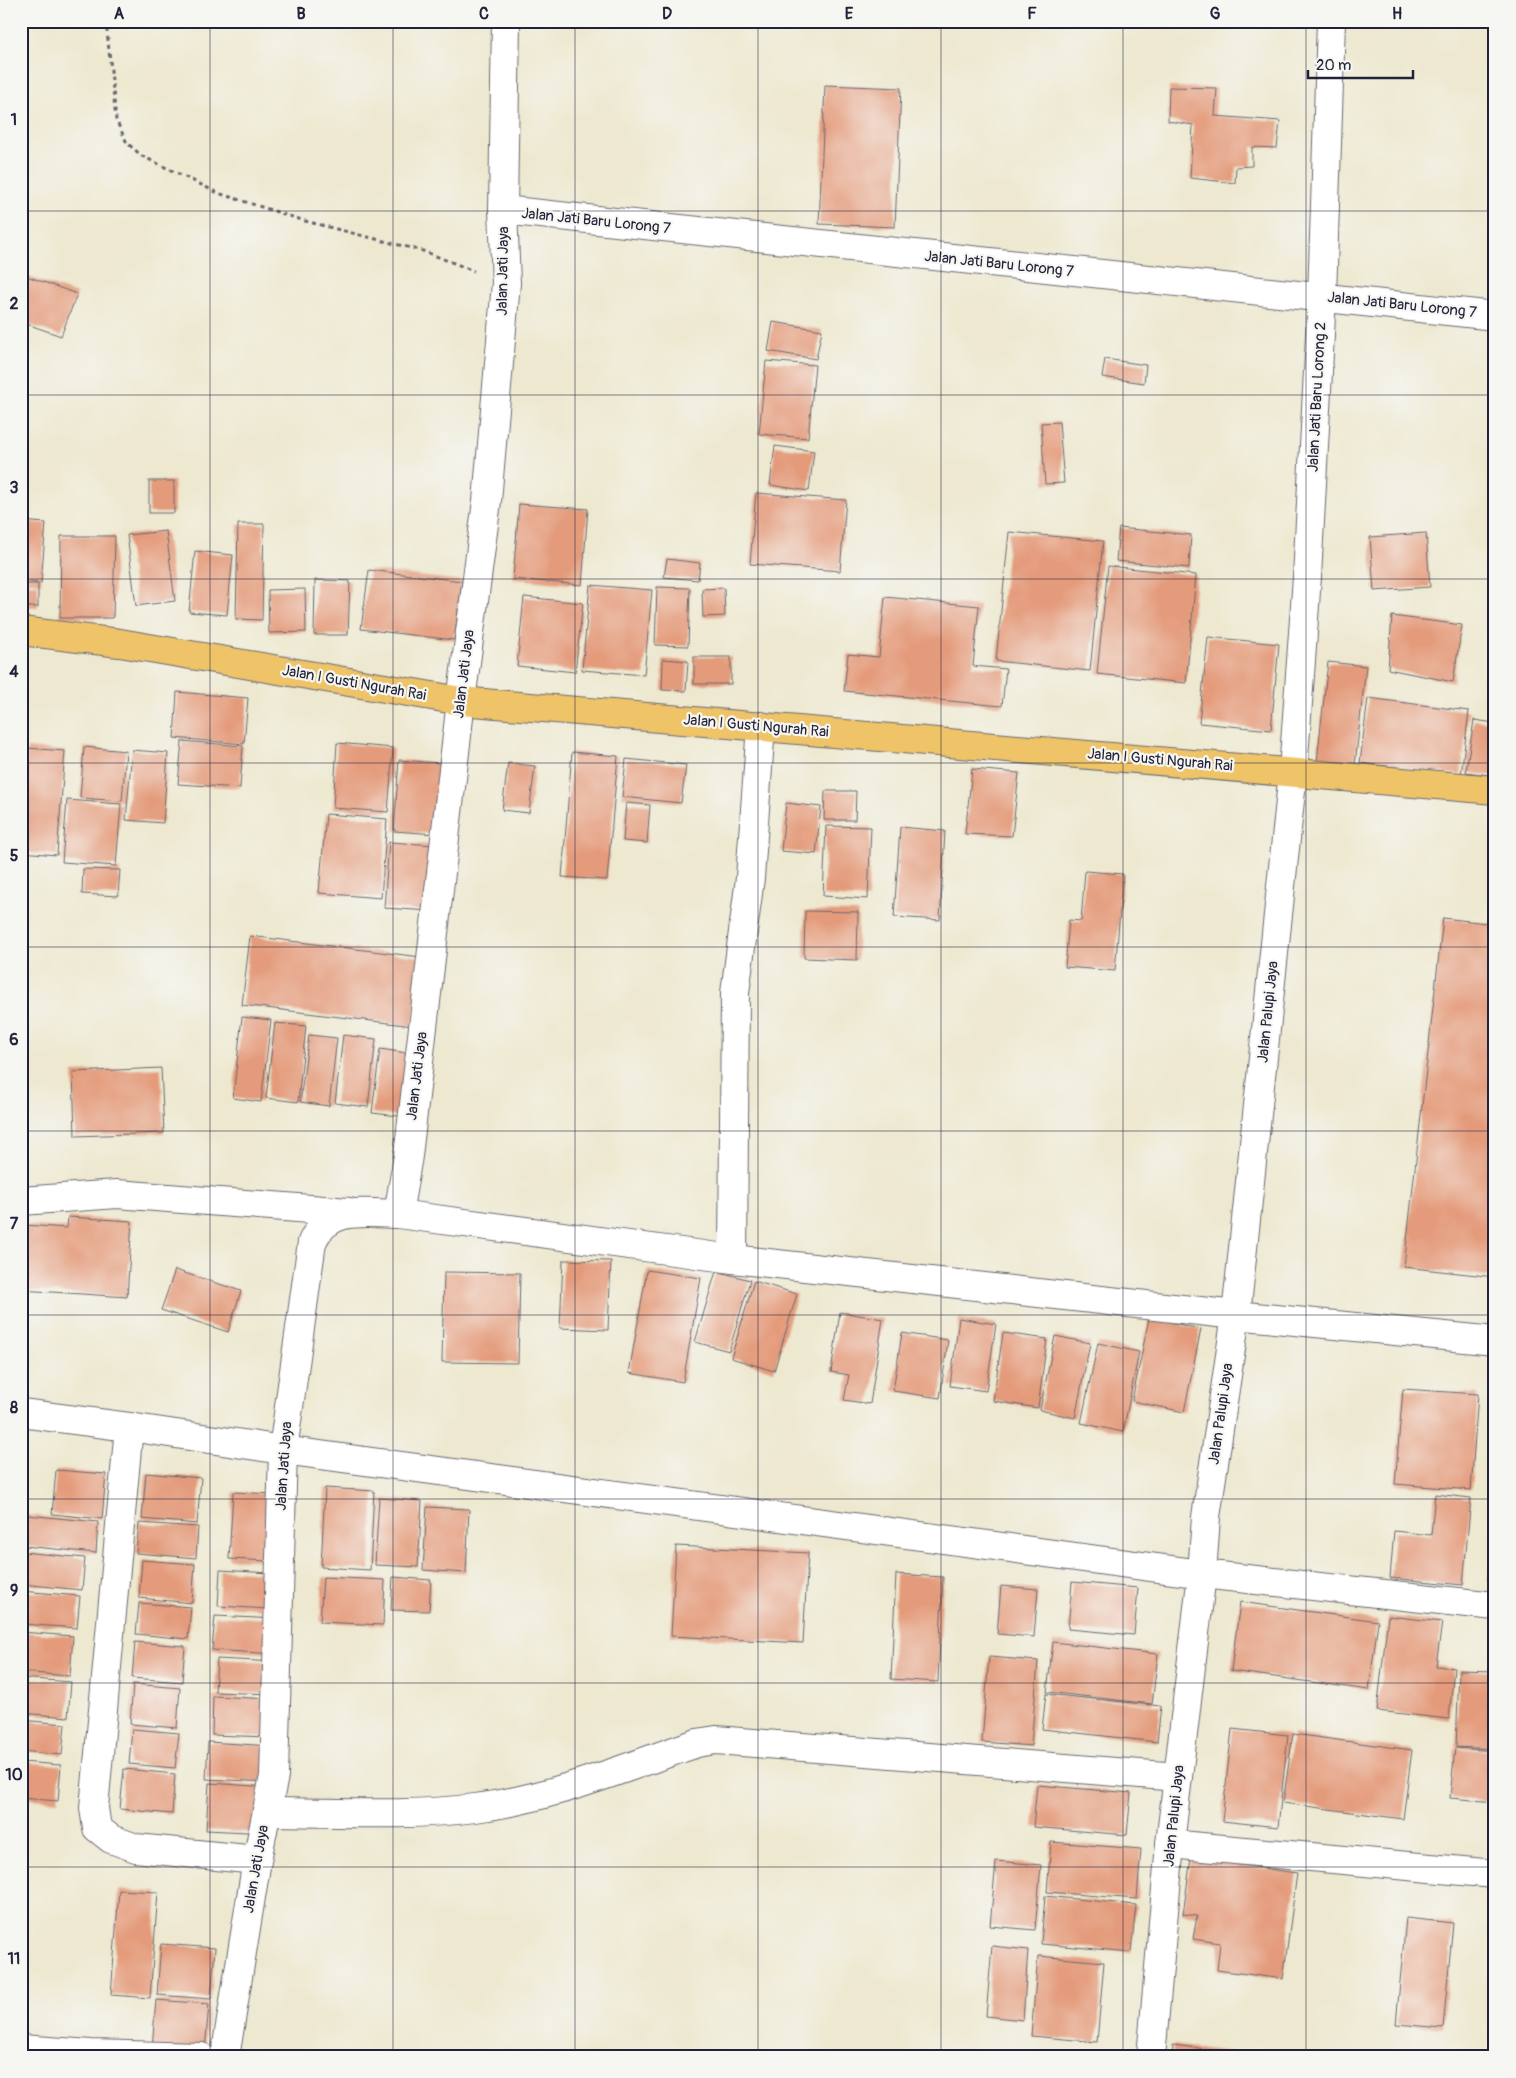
<svg xmlns="http://www.w3.org/2000/svg" width="1516" height="2078" viewBox="0 0 1516 2078" font-family="Pangolin,sans-serif">
  <rect width="100%" height="100%" fill="#f6f6f2"/>
  <filter id="ink" filterUnits="userSpaceOnUse"><feTurbulence type="fractalNoise" baseFrequency=".02" numOctaves="2"/><feDisplacementMap in="SourceGraphic" scale="10" xChannelSelector="R" yChannelSelector="G"/><feConvolveMatrix kernelMatrix="1 2 1 2 8 2 1 2 1" color-interpolation-filters="sRGB"/></filter>
  <filter id="wash" filterUnits="userSpaceOnUse"><feTurbulence type="fractalNoise" baseFrequency=".0096" numOctaves="4" result="noise"/><feDisplacementMap in="SourceGraphic" scale="20" xChannelSelector="R" yChannelSelector="G"/><feGaussianBlur stdDeviation="1.12" result="paint"/><feColorMatrix in="noise" values="0 0 0 0 0 0 0 0 0 0 0 0 0 0 0 0 0 1.4 0 .05"/><feComposite in="paint" operator="in"/></filter>
  <g filter="url(#wash)">
    <rect width="100%" height="100%" fill="#ede8cf"/>
    <g id="blocks">
      <g fill="#e49b7b">
        <path d="M825,85L901,88L895,227L819,224Z"/>
        <path d="M1169,87L1217,88L1215,116L1280,121L1277,148L1252,147V166L1236,167L1235,183L1190,178L1193,125L1168,121Z"/>
        <path d="M21,274L77,294L61,336L21,322Z"/>
        <path d="M773,322L822,330L816,359L768,351Z"/>
        <path d="M1105,359L1146,365L1144,383L1102,377Z"/>
        <path d="M766,361L815,365L808,438L759,434Z"/>
        <path d="M1059,422L1064,483L1045,484L1041,423Z"/>
        <path d="M775,446L814,451L809,491L770,485Z"/>
        <rect x="149" y="481" width="25" height="32"/>
        <path d="M756,493L846,500L840,571L750,564Z"/>
        <path d="M519,504L588,509L582,585L513,579Z"/>
        <path d="M21,521L46,523L41,583L21,581Z"/>
        <path d="M238,524H264L262,620L236,619Z"/>
        <path d="M1119,528L1191,535L1189,568L1116,561Z"/>
        <path d="M166,531L175,601L136,606L127,535Z"/>
        <path d="M1009,532L1103,541L1090,671L996,661Z"/>
        <path d="M1426,533L1430,587L1374,591L1370,537Z"/>
        <path d="M61,536H115L113,618H60Z"/>
        <path d="M195,551L233,555L227,615L189,612Z"/>
        <path d="M667,559L700,563L698,580L664,577Z"/>
        <path d="M1108,566L1196,575L1186,683L1097,674Z"/>
        <path d="M369,570L462,581L454,640L361,629Z"/>
        <path d="M315,580L350,581L348,635H314Z"/>
        <rect x="21" y="584" width="17" height="23"/>
        <path d="M590,585L652,590L644,675L582,670Z"/>
        <path d="M657,587L690,588L688,646L655,645Z"/>
        <path d="M724,588L725,616L703,617L702,589Z"/>
        <path d="M305,589L306,632L269,633L268,590Z"/>
        <path d="M524,597L583,603L575,672L517,666Z"/>
        <path d="M885,597L979,606L973,666L1006,669L1002,706L844,691L848,654L879,657Z"/>
        <path d="M1392,616L1462,625L1453,682L1388,669Z"/>
        <path d="M1208,637L1279,644L1271,730L1199,723Z"/>
        <rect x="694" y="657" width="37" height="27"/>
        <path d="M663,659L688,661L686,691L662,690Z"/>
        <path d="M1328,662L1366,666L1355,765L1317,761Z"/>
        <path d="M177,692L248,698L244,744L174,738Z"/>
        <path d="M1368,698L1469,711L1461,775L1360,763Z"/>
        <path d="M1474,720L1495,723V776L1466,772Z"/>
        <path d="M182,741L243,746L240,788L178,784Z"/>
        <path d="M337,743L393,748L388,812L333,808Z"/>
        <path d="M84,747L126,751L122,801L80,798Z"/>
        <path d="M27,748L65,751L57,855L21,852Z"/>
        <path d="M132,750L168,753L163,823L126,820Z"/>
        <path d="M572,752L618,756L607,880L562,877Z"/>
        <path d="M626,759L686,765L681,803L622,797Z"/>
        <path d="M399,760L441,763L436,834L394,831Z"/>
        <path d="M508,763L535,766L529,813L502,810Z"/>
        <path d="M972,769L1019,773L1012,836L965,834Z"/>
        <path d="M825,791H856L855,820H824Z"/>
        <path d="M67,800L121,804L116,866L62,862Z"/>
        <path d="M626,803L650,805L647,843L623,841Z"/>
        <path d="M786,803L821,807L816,854L781,851Z"/>
        <path d="M326,814L387,819L381,898L319,893Z"/>
        <path d="M826,826L871,827L868,899L823,896Z"/>
        <path d="M900,827L945,831L940,920L894,917Z"/>
        <path d="M389,842L435,845L430,911L384,908Z"/>
        <path d="M83,869L120,870L118,896L82,894Z"/>
        <path d="M1085,871L1123,874L1115,971L1065,967L1069,920L1081,921Z"/>
        <path d="M805,911L858,912L857,960L804,958Z"/>
        <path d="M1443,918L1495,924V1277L1404,1267Z"/>
        <path d="M250,936L421,957L413,1026L242,1005Z"/>
        <path d="M242,1017L271,1020L261,1102L233,1098Z"/>
        <path d="M275,1023L306,1026L298,1102L266,1098Z"/>
        <path d="M309,1035L337,1038L329,1106L300,1102Z"/>
        <path d="M343,1035L376,1039L368,1107L335,1103Z"/>
        <path d="M380,1049L407,1053L399,1116L372,1113Z"/>
        <path d="M161,1068L164,1133L75,1136L73,1072Z"/>
        <path d="M68,1217L132,1221L127,1297L21,1290V1229L24,1225L67,1228Z"/>
        <path d="M563,1260L611,1261L608,1330L560,1328Z"/>
        <path d="M175,1270L241,1291L228,1332L161,1310Z"/>
        <path d="M647,1270L701,1278L683,1382L629,1373Z"/>
        <path d="M716,1271L750,1280L729,1351L695,1342Z"/>
        <path d="M444,1272L520,1273L518,1363L442,1362Z"/>
        <path d="M754,1281L797,1294L774,1371L731,1358Z"/>
        <path d="M840,1312L883,1319L870,1404L844,1400L849,1375L831,1372Z"/>
        <path d="M959,1318L996,1324L986,1391L950,1386Z"/>
        <path d="M1149,1318L1201,1329L1184,1412L1132,1401Z"/>
        <path d="M902,1333L948,1340L940,1398L893,1391Z"/>
        <path d="M1003,1333L1047,1339L1038,1408L993,1401Z"/>
        <path d="M1055,1336L1090,1343L1075,1418L1040,1410Z"/>
        <path d="M1098,1343L1139,1352L1123,1432L1081,1423Z"/>
        <path d="M1403,1389L1478,1394L1471,1490L1395,1484Z"/>
        <path d="M56,1470L106,1474L102,1519L52,1514Z"/>
        <path d="M146,1473L201,1478L197,1524L142,1519Z"/>
        <path d="M325,1488L374,1491L370,1570L321,1567Z"/>
        <path d="M233,1492L293,1495L289,1562L229,1559Z"/>
        <path d="M1435,1494L1471,1498L1463,1585L1390,1578L1394,1531L1431,1535Z"/>
        <path d="M379,1498L422,1501L418,1567L375,1565Z"/>
        <path d="M427,1507L469,1509L466,1573L423,1570Z"/>
        <path d="M27,1515L98,1522L96,1553L24,1546Z"/>
        <path d="M139,1523L198,1527L196,1558L136,1553Z"/>
        <path d="M1494,1539H1495V1581L1488,1580Z"/>
        <path d="M676,1546L808,1553L803,1643L671,1636Z"/>
        <path d="M23,1552L85,1558L82,1590L21,1584Z"/>
        <path d="M142,1560L195,1564L192,1603L139,1598Z"/>
        <path d="M220,1570L287,1574L285,1610L218,1606Z"/>
        <path d="M896,1574L943,1577L938,1682L891,1679Z"/>
        <path d="M323,1577L385,1580L383,1625L320,1622Z"/>
        <path d="M393,1577L431,1580L429,1611L391,1610Z"/>
        <path d="M1072,1582L1138,1588L1134,1635L1068,1629Z"/>
        <path d="M1001,1586L1038,1589L1034,1637L997,1634Z"/>
        <path d="M21,1591L80,1596L77,1628L21,1624Z"/>
        <path d="M1240,1602L1378,1621L1369,1690L1231,1671Z"/>
        <path d="M139,1603L191,1607L188,1639L136,1634Z"/>
        <path d="M215,1616L277,1619L275,1654L212,1650Z"/>
        <path d="M1388,1616L1442,1622L1436,1666L1454,1668L1449,1719L1377,1711Z"/>
        <path d="M21,1632L73,1636L70,1676L21,1672Z"/>
        <path d="M135,1642L185,1646L182,1682L132,1678Z"/>
        <path d="M1053,1642L1158,1654L1152,1704L1047,1692Z"/>
        <path d="M989,1657L1038,1661L1031,1746L982,1742Z"/>
        <path d="M217,1659L276,1662L274,1694L215,1692Z"/>
        <path d="M1459,1670L1495,1671V1749L1456,1747Z"/>
        <path d="M21,1678L71,1682L68,1717L21,1713Z"/>
        <path d="M133,1684L180,1688L177,1728L130,1724Z"/>
        <path d="M1046,1694L1161,1706L1157,1742L1042,1729Z"/>
        <path d="M213,1696L270,1699L268,1737L212,1735Z"/>
        <path d="M21,1720L65,1724L62,1755L21,1751Z"/>
        <path d="M132,1729L179,1733L175,1768L129,1764Z"/>
        <path d="M1232,1729L1288,1735L1278,1827L1222,1821Z"/>
        <path d="M1293,1734L1412,1750L1403,1819L1283,1803Z"/>
        <path d="M208,1742L271,1746L269,1782L206,1779Z"/>
        <path d="M1455,1748L1495,1751V1802L1450,1798Z"/>
        <path d="M21,1762L61,1765L58,1801L21,1798Z"/>
        <path d="M124,1769L175,1774L172,1814L120,1809Z"/>
        <path d="M209,1783L269,1787L267,1833L206,1830Z"/>
        <path d="M1037,1785L1131,1793L1127,1835L1033,1827Z"/>
        <path d="M1051,1842L1141,1849L1137,1899L1047,1892Z"/>
        <path d="M1191,1858L1297,1873L1283,1979L1217,1970L1220,1943L1193,1939L1197,1916L1183,1914Z"/>
        <path d="M996,1861L1041,1865L1035,1930L990,1926Z"/>
        <path d="M119,1890L158,1892L150,1998L111,1995Z"/>
        <path d="M1045,1896L1136,1905L1131,1952L1041,1944Z"/>
        <path d="M1406,1918L1453,1923L1443,2028L1396,2024Z"/>
        <path d="M161,1944L215,1948L211,1999L157,1995Z"/>
        <path d="M992,1946L1028,1950L1023,2020L986,2016Z"/>
        <path d="M1038,1956L1104,1962L1097,2042L1031,2036Z"/>
        <path d="M156,2000L209,2004L205,2051L152,2048Z"/>
        <path d="M1173,2045L1238,2053L1237,2057H1172Z"/>
      </g>
    </g>
  </g>
  <g filter="url(#ink)">
    <use href="#blocks" fill-opacity="0" stroke="#69676f" stroke-width="1"/>
    <g fill="none" stroke-linecap="round" stroke-linejoin="round">
      <defs>
        <g id="minor">
          <path d="M503,210L1495,316"/>
          <path d="M21,1201L117,1194L349,1212"/>
          <path d="M398,1214L733,1259L1236,1315L1495,1341"/>
          <path d="M733,1259L735,993L750,878L761,726"/>
          <path d="M21,1413L129,1427"/>
          <path d="M267,1812C336,1812 407,1817 475,1808C550,1799 626,1767 697,1743L716,1740L1178,1777"/>
          <path d="M1170,1844L1495,1874"/>
          <path d="M257,1860L136,1848L111,1839L97,1828L94,1808L129,1427L283,1450L1202,1574L1495,1606"/>
          <path d="M21,2049L91,2054L201,2057"/>
          <path d="M225,2057L257,1860L274,1776L283,1450L312,1242C328,1206 364,1213 398,1214L408,1156L461,701L487,501L506,283L503,210L506,21"/>
          <path d="M1151,2057L1170,1844L1202,1574L1206,1517L1236,1315L1293,772L1307,577L1322,297L1331,21"/>
        </g>
        <path id="major" d="M21,631L120,643L461,701L1495,790"/>
      </defs>
      <use href="#minor" stroke="#69676f" stroke-width="30"/>
      <use href="#major" stroke="#69676f" stroke-width="30"/>
      <path stroke="#69676f" stroke-width="3" stroke-dasharray="4 4" stroke-linecap="butt" d="M106,21L116,120L127,143L142,156L218,193L305,221L423,251L474,271"/>
      <use href="#minor" stroke="#fff" stroke-width="28"/>
      <use href="#major" stroke="#efc469" stroke-width="28"/>
    </g>
  </g>
  <path fill="none" stroke="#22223b" stroke-width="1" stroke-opacity="0.55" d="M210,21V2057M393,21V2057M575,21V2057M758,21V2057M941,21V2057M1123,21V2057M1306,21V2057M21,211H1495M21,395H1495M21,579H1495M21,763H1495M21,947H1495M21,1131H1495M21,1315H1495M21,1499H1495M21,1683H1495M21,1867H1495"/>
  <g text-anchor="middle" dominant-baseline="central" stroke-width="4.5" stroke-linejoin="round" paint-order="stroke">
    <g font-size="15" fill="#22223b" stroke="#f6f6f2">
      <text transform="translate(596 221) rotate(6)">Jalan Jati Baru Lorong 7</text>
      <text transform="translate(999 264) rotate(6)">Jalan Jati Baru Lorong 7</text>
      <text transform="translate(503 271) rotate(-89)">Jalan Jati Jaya</text>
      <text transform="translate(1402 305) rotate(6)">Jalan Jati Baru Lorong 7</text>
      <text transform="translate(1317 397) rotate(-87)">Jalan Jati Baru Lorong 2</text>
      <text transform="translate(464 674) rotate(-83)">Jalan Jati Jaya</text>
      <text transform="translate(354 683) rotate(10)">Jalan I Gusti Ngurah Rai</text>
      <text transform="translate(756 726) rotate(5)">Jalan I Gusti Ngurah Rai</text>
      <text transform="translate(1160 760) rotate(5)">Jalan I Gusti Ngurah Rai</text>
      <text transform="translate(1268 1012) rotate(-84)">Jalan Palupi Jaya</text>
      <text transform="translate(417 1076) rotate(-83)">Jalan Jati Jaya</text>
      <text transform="translate(1221 1414) rotate(-82)">Jalan Palupi Jaya</text>
      <text transform="translate(284 1466) rotate(-86)">Jalan Jati Jaya</text>
      <text transform="translate(1174 1816) rotate(-84)">Jalan Palupi Jaya</text>
      <text transform="translate(256 1869) rotate(-80)">Jalan Jati Jaya</text>
    </g>
  </g>
  <rect width="1516" height="2078" fill="none" stroke="#f6f6f2" stroke-width="55"/>
  <path d="M1308 70v8h105v-8" fill="none" stroke="#22223b" stroke-width="2.5"/>
  <text x="1316" y="70" font-size="15" fill="#22223b" stroke="#f6f6f2" stroke-width="4" paint-order="stroke">20 m</text>
  <rect x="28" y="28" width="1460" height="2022" fill="none" stroke="#22223b" stroke-width="2"/>
  <g font-size="16" text-anchor="middle" font-weight="bold" fill="#22223b">
    <text x="119" y="19">A</text>
    <text x="301" y="19">B</text>
    <text x="484" y="19">C</text>
    <text x="667" y="19">D</text>
    <text x="849" y="19">E</text>
    <text x="1032" y="19">F</text>
    <text x="1215" y="19">G</text>
    <text x="1397" y="19">H</text>
    <text x="14" y="125">1</text>
    <text x="14" y="309">2</text>
    <text x="14" y="493">3</text>
    <text x="14" y="677">4</text>
    <text x="14" y="861">5</text>
    <text x="14" y="1045">6</text>
    <text x="14" y="1229">7</text>
    <text x="14" y="1413">8</text>
    <text x="14" y="1596">9</text>
    <text x="14" y="1780">10</text>
    <text x="14" y="1964">11</text>
  </g>
</svg>
